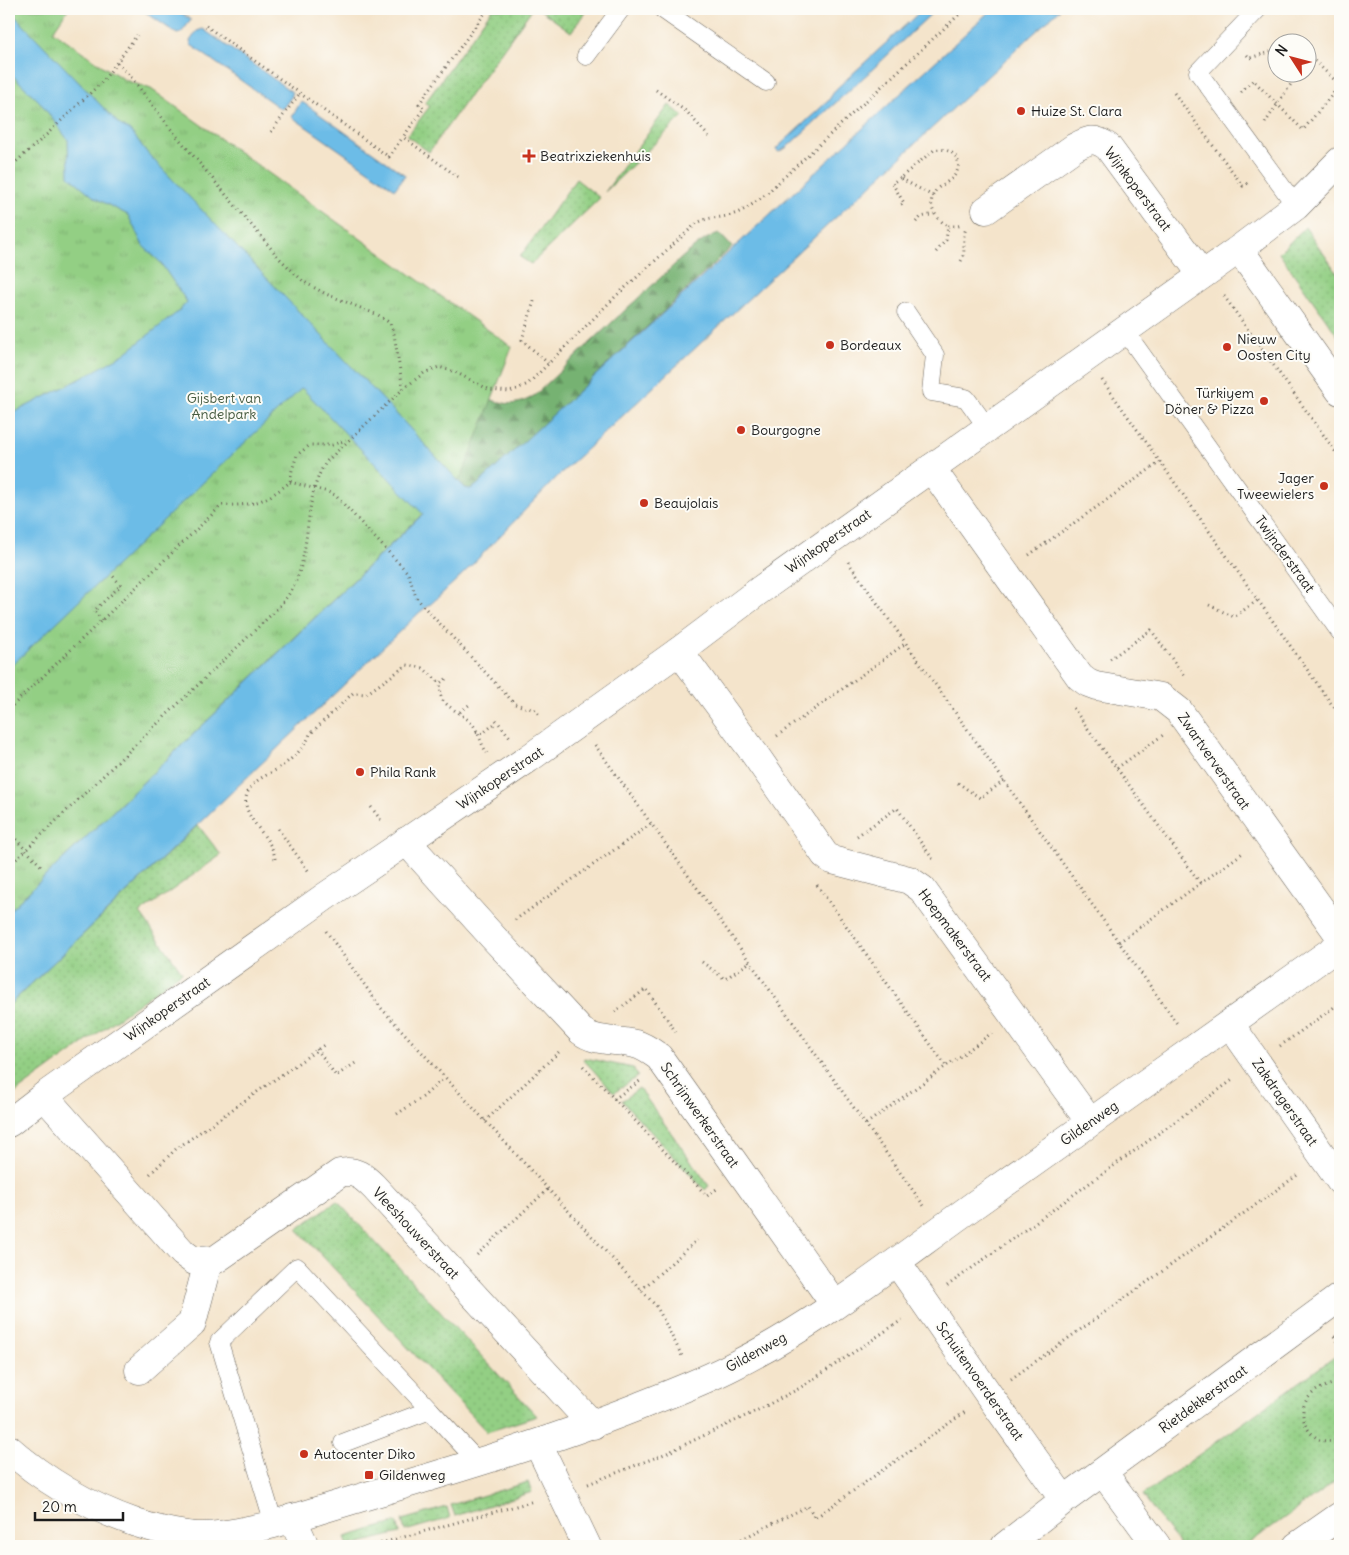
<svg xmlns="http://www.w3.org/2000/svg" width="1349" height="1555" viewBox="0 0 1349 1555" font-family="Delius,sans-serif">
  <defs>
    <pattern id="grass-dots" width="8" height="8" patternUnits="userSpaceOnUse" patternTransform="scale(1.25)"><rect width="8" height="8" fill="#93cf84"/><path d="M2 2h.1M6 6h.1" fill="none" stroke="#7eb171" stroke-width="1.8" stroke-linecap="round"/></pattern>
    <pattern id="forest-firs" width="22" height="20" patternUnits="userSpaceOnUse" patternTransform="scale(1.25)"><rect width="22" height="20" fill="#76b272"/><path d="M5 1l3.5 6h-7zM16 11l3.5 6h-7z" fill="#60905d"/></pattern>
    <pattern id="park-tufts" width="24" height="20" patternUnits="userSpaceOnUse" patternTransform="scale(1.25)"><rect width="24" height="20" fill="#93cf84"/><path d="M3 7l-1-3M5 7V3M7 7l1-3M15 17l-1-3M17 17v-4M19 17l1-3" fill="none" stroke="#7eb171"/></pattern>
  </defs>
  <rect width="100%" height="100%" fill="#fdfcf7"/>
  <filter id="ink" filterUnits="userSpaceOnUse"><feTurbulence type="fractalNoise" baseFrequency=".02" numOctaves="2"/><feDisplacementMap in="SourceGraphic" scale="10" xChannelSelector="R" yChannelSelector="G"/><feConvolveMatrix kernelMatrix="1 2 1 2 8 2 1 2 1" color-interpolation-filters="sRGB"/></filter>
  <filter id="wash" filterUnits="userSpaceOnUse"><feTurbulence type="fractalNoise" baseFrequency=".0096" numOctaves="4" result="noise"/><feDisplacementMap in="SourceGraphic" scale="20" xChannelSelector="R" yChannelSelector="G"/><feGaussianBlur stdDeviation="1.12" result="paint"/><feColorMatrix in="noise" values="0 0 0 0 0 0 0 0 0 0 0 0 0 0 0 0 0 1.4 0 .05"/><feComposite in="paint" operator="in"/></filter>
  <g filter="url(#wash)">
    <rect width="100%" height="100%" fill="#f4e4cb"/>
    <g fill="url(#grass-dots)" stroke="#587650">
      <path d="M492,9H532L429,152L407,136L430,106L425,103Z"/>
      <path d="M539,9H592L590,11L587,10L571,32Z"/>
      <path d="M669,105L683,116L605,192Z"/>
      <path d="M576,179L600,198L531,264L520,257Z"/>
      <path d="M1305,227L1340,277V339L1279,253Z"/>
      <path d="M198,825L221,855L140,913L182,972L11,1096L9,1093V1005Z"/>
      <path d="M585,1058L633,1068L638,1076L614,1093L583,1059Z"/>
      <path d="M639,1088L709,1186L705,1190L622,1101Z"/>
      <path d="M337,1201L537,1416L487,1432L297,1229Z"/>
      <path d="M1340,1353V1478L1245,1546H1180L1143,1495Z"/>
      <path d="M528,1482L532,1492L455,1516L451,1505Z"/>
      <path d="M447,1507L450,1518L405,1531L402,1520Z"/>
      <path d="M397,1522L400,1533L348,1546L345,1537Z"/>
    </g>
    <path fill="url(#forest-firs)" stroke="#496747" d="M719,233L732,247L520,446L476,486L470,489L465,488L391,408L455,380C482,394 506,416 535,395C576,356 617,317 658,280C675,265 697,240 719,233Z"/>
    <path fill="url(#park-tufts)" stroke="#587650" d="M9,9H68L53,31L104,67L125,80L151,89L512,347L462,476L9,911Z"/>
    <g fill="#6cbce7" stroke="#446c82">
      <path d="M141,9H176L191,20L181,33L177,34Z"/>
      <path d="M923,9H936L875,67L786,148L779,152L776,150L777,148L828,101L836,89Z"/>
      <path d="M992,9H1060L559,475L466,571L432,603L420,612L9,1005V911L423,514L302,388L9,668V415L82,378L124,354L179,311L187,302L160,262L143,246L128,215L95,198L69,176L68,140L40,102L9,72V10L120,125C135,131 139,144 150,156L391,408L465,488L470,489L476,486Z"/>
      <path d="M203,29L292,92V96L283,108L281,109L191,45L190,41L197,31Z"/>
      <path d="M301,101L405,175L395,189L292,117Z"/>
    </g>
  </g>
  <g filter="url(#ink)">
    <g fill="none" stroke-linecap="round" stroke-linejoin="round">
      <defs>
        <g id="service">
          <path d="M662,9L766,82"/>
          <path d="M1258,9L1198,72L1296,206"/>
          <path d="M586,56L621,9"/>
          <path d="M906,312L935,355L931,392L966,398L987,427"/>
          <path d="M1124,330L1340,632"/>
          <path d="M343,1443L430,1410L479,1463"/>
          <path d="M274,1524L219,1342L297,1267L430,1410"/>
        </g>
        <g id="minor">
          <path d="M986,210L1075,147C1089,140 1094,137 1108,147L1202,275"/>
          <path d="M1239,249L1340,391"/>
          <path d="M931,468L1080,677L1088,683L1096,686L1161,697L1179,711L1340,936"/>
          <path d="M679,651L754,753L825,855L832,860L909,880L922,889L1090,1122"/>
          <path d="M406,841L492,936L581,1031C596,1043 617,1039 635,1044C644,1046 652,1052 659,1057L835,1305"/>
          <path d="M1230,1024L1340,1181"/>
          <path d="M44,1096L183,1253L194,1261L215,1260L340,1173C355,1169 364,1177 374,1187L593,1425"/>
          <path d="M9,1123L44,1096L326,896L528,759L679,651L760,590L1239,249L1296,206L1340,161"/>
          <path d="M897,1262L989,1395L1064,1500"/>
          <path d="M139,1370L192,1323L208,1262"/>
          <path d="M538,1444L587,1546"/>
          <path d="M9,1449C47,1483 88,1506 136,1523C158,1530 180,1536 203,1536C226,1536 251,1530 274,1524C396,1486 518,1454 637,1407C669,1394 702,1382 733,1366C823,1321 902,1256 984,1198C1102,1113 1222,1030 1340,945"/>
          <path d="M1103,1472L1157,1546"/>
          <path d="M292,1518L305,1546"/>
          <path d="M1005,1546L1064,1500L1340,1297"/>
          <path d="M1297,1546L1340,1516"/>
        </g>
      </defs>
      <use href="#service" stroke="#686259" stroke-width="19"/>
      <use href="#minor" stroke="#686259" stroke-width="29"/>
      <g stroke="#686259" stroke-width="3" stroke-dasharray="1 4" stroke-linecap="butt">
        <path d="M206,26L389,157L403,137"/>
        <path d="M1247,55L1250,58L1276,50"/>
        <path d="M117,63L131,77L170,128L279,258L304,282L326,294L378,315L390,323L394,334L403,389"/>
        <path d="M656,90L687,112L710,138"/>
        <path d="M1241,92L1253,80L1303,130L1340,85L1306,53"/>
        <path d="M1174,93L1243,186L1250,182"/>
        <path d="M1265,123L1299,72"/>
        <path d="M271,132L300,93"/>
        <path d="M9,168L43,138L103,81L137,35"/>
        <path d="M458,177L403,137L424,108L419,104L488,9"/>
        <path d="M900,178L892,183L904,203L901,205"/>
        <path d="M933,196L900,178L934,150C948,146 965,158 956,173C952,181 944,183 938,188C924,202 935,219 948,226"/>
        <path d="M916,222L921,217L934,214"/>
        <path d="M936,252L946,240L948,226H958L962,225"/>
        <path d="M961,261C967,251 961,239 966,229"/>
        <path d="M1224,296L1340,458"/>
        <path d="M534,301L522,340L548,363"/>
        <path d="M1102,380L1340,716"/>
        <path d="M290,482L328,492L335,495L408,573L416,597L425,608L515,704L535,710L541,717"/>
        <path d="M1029,555L1160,462"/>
        <path d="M848,562L1178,1025"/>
        <path d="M1209,605L1234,617L1258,600"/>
        <path d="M102,620L94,611L121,585L112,575"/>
        <path d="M1110,659L1151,630L1185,677"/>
        <path d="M446,679L440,683C441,688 440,695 442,699C445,706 466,716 473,725C479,732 480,743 487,753"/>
        <path d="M1073,708L1201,884"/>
        <path d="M9,709L222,505C254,506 265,502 290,482L292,470L297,455L310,445H332L346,440"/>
        <path d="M460,712L469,705"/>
        <path d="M496,720L510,737"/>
        <path d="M476,732L483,733L497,722"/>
        <path d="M777,736L906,643"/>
        <path d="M595,745L924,1206"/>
        <path d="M1117,768L1163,735"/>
        <path d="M958,783L980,798L1004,781"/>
        <path d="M371,807L383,823"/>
        <path d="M278,829L310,873"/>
        <path d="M9,832L43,868"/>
        <path d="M857,836L897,808L934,861"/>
        <path d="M275,859C273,837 243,820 246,798C249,781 266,776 279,768C291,760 305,748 310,734L353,693L366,694L407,665L423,668L440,683"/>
        <path d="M9,866L274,612C281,604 288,597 293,587C313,549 302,496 327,461L403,389L424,373L439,367L455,372L490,390L510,392L528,384L616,296L697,223C711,216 713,219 727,216C742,213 753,204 765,195L965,9"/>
        <path d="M817,885L946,1066"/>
        <path d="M515,920L651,824"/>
        <path d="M326,931L381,1008L657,1307L683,1358"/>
        <path d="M1119,942L1244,852"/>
        <path d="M702,962L725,979L750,962"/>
        <path d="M615,1012L646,989L676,1032"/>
        <path d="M1280,1046L1340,1003"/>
        <path d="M317,1049L336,1076L357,1062"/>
        <path d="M583,1066L707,1196L718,1188"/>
        <path d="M614,1099L640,1081"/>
        <path d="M397,1114L423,1097L444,1078"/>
        <path d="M485,1121L561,1050"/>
        <path d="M866,1124L992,1033"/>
        <path d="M150,1174L176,1149L324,1045"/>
        <path d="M477,1255L548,1189"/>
        <path d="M947,1286L1234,1079"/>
        <path d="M641,1290L697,1240"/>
        <path d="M1334,1336L1340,1345"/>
        <path d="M1011,1379L1299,1174"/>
        <path d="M1340,1381C1329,1386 1317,1387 1309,1397C1291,1417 1316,1452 1340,1438"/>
        <path d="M588,1484L667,1453L756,1411L800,1388L902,1320"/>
        <path d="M371,1546L534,1501"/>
        <path d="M728,1546L808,1506L815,1518L965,1412"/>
      </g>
      <use href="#service" stroke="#fff" stroke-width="18"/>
      <use href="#minor" stroke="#fff" stroke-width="28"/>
    </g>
  </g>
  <g fill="#c8321e" stroke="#fdfcf7" stroke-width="2">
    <circle cx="1021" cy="111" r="5"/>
    <path d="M526.5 148.5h5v5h5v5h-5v5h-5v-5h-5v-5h5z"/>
    <circle cx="830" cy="345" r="5"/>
    <circle cx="1227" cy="347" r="5"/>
    <circle cx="1264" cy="401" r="5"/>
    <circle cx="741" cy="430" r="5"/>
    <circle cx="1324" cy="486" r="5"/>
    <circle cx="644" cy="503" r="5"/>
    <circle cx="360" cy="772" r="5"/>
    <circle cx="304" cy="1454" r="5"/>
    <rect x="364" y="1470" width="10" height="10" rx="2.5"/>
  </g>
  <g text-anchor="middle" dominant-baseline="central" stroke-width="4" stroke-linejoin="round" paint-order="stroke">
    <g font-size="14" fill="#1c1c1c" stroke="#fdfcf7" text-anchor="start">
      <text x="1031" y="111">Huize St. Clara</text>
      <text x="540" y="156">Beatrixziekenhuis</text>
      <text x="1237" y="339">Nieuw<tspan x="1237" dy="16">Oosten City</tspan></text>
      <text x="840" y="345">Bordeaux</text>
      <text x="1254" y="393" text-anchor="end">Türkiyem<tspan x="1254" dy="16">Döner &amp; Pizza</tspan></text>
      <text x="751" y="430">Bourgogne</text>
      <text x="1314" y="478" text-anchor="end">Jager<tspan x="1314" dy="16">Tweewielers</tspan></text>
      <text x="654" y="503">Beaujolais</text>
      <text x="370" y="772">Phila Rank</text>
      <text x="314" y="1454">Autocenter Diko</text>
      <text x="379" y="1475">Gildenweg</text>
    </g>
    <g font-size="14" fill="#1c1c1c" stroke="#fdfcf7">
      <text transform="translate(1138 189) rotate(53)">Wijnkoperstraat</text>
      <text transform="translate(828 541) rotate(-35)">Wijnkoperstraat</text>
      <text transform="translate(1285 554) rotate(54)">Twijnderstraat</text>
      <text transform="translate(1214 761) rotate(55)">Zwartververstraat</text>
      <text transform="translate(500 778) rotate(-34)">Wijnkoperstraat</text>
      <text transform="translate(955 935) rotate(53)">Hoepmakerstraat</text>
      <text transform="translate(167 1009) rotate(-35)">Wijnkoperstraat</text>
      <text transform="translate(1285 1102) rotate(55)">Zakdragerstraat</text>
      <text transform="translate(700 1115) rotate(55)">Schrijnwerkerstraat</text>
      <text transform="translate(1089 1123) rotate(-35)">Gildenweg</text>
      <text transform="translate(416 1233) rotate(47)">Vleeshouwerstraat</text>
      <text transform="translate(756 1352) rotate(-29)">Gildenweg</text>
      <text transform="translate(980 1381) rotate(55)">Schuitenvoerderstraat</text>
      <text transform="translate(1203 1399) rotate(-36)">Rietdekkerstraat</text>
    </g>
    <g font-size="14" fill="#465b40" stroke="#fdfcf7">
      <text x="224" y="398">Gijsbert van<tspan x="224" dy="16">Andelpark</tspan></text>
    </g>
  </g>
  <rect width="1349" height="1555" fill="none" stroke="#fdfcf7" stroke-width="30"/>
  <g transform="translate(1292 58) rotate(306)"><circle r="24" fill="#fdfcf7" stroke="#a3a29f"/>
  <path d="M0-4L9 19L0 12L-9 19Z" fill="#c8321e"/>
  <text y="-8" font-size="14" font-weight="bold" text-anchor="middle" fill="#1c1c1c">N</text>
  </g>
  <path d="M35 1512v8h88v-8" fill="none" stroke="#1c1c1c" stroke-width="2.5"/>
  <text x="42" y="1512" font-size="15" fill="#1c1c1c" stroke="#fdfcf7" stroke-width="4" paint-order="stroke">20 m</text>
</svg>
